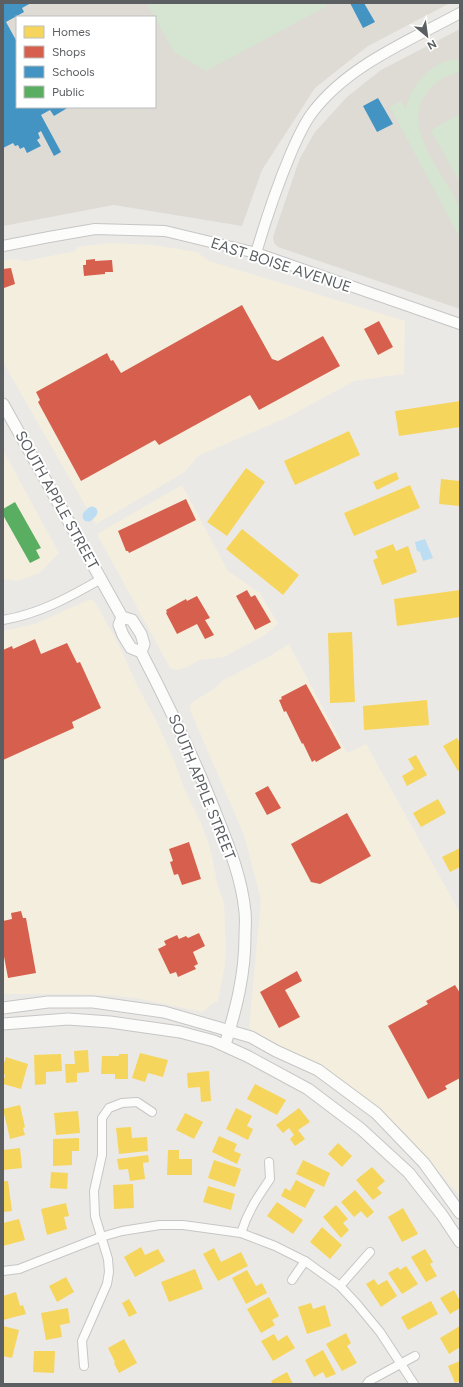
<svg xmlns="http://www.w3.org/2000/svg" width="463" height="1387" viewBox="0 0 463 1387" font-family="Figtree,sans-serif">
  <rect width="100%" height="100%" fill="#ebe9e5"/>
  <g fill="#f4eedf">
    <path d="M110,243L152,245L197,252L209,261L405,321L404,374L354,381L288,417L198,456L185,472L96,524L3,362V261L13,259L26,261L76,251L77,247Z"/>
    <path d="M3,450L59,553L40,573L17,581L3,579Z"/>
    <path d="M182,485L228,571L260,593L278,624L265,635L224,657L200,660L185,668L176,670L170,668L97,534Z"/>
    <path d="M88,600H92L95,602L118,643L139,689L157,722L174,760L185,790L202,825L211,851L218,887L224,902L226,949L225,965L218,1001L213,1003L203,1012L136,998L106,995L71,994H3V631L35,624Z"/>
    <path d="M289,644L347,753L366,744L460,913V1196L404,1132L249,1028L261,900L244,835L190,710L191,704L194,701L214,689L222,681L272,655Z"/>
  </g>
  <g fill="#dedbd5" fill-rule="evenodd">
    <path d="M3,3H450L368,46L315,88L262,170L242,226L114,205L3,226ZM17,17H155V107H17Z"/>
    <path d="M460,29V309L278,247L274,243L273,237L300,158L315,132L347,97L381,70Z"/>
  </g>
  <g fill="#d5e5d1">
    <path d="M147,3H325L327,6L206,71L174,52Z"/>
    <path d="M460,59V72C447,74 437,81 429,90C397,127 446,173 459,207C462,215 460,230 460,238L390,107L401,101L406,109C411,83 433,60 460,59Z"/>
    <path d="M460,114V183L431,130Z"/>
  </g>
  <path fill="#bcddf2" d="M425,539L433,558L423,561L420,552L417,551L415,542Z"/>
  <g fill="#f6d55c">
    <path d="M460,401V427L399,436L395,411Z"/>
    <path d="M349,431L360,455L295,485L284,461Z"/>
    <path d="M246,468L265,482L227,536L207,522Z"/>
    <path d="M396,472L399,479L377,490L373,482Z"/>
    <path d="M441,479L460,481V506L439,504Z"/>
    <path d="M410,485L420,508L354,536L344,513Z"/>
    <path d="M242,529L299,575L283,595L226,549Z"/>
    <path d="M393,544L396,551L408,546L417,572L382,585L373,560L378,558L375,551Z"/>
    <path d="M460,590V617L397,626L394,599Z"/>
    <path d="M352,632L355,702L330,703L328,633Z"/>
    <path d="M427,700L429,725L364,730L363,706Z"/>
    <path d="M457,738L460,743V770L458,771L443,746Z"/>
    <path d="M416,755L427,775L407,786L402,776L414,769L408,759Z"/>
    <path d="M438,799L446,813L421,827L413,813Z"/>
    <path d="M460,848V867L450,872L442,857Z"/>
    <path d="M88,1050L89,1072L77,1073V1082L66,1083L65,1064H75L74,1051Z"/>
    <path d="M140,1053L168,1060L163,1077L148,1073L145,1082L132,1078Z"/>
    <path d="M61,1054L62,1071L46,1072V1084L35,1085L34,1055Z"/>
    <path d="M119,1054H128V1079H115V1074H101L102,1056H119Z"/>
    <path d="M6,1057L28,1064L21,1089L3,1084L5,1075L3,1074V1067Z"/>
    <path d="M209,1071L211,1101L201,1102L200,1087L188,1088L187,1073Z"/>
    <path d="M255,1084L286,1100L277,1115L247,1099Z"/>
    <path d="M20,1105L25,1127L23,1128L25,1135L10,1139L3,1109Z"/>
    <path d="M236,1108L252,1116L247,1126L253,1129L248,1140L226,1129Z"/>
    <path d="M299,1108L310,1122L298,1130L305,1139L295,1146L290,1139L294,1135L289,1128L283,1133L276,1125Z"/>
    <path d="M78,1111L80,1133L56,1135L54,1113Z"/>
    <path d="M185,1113L203,1122L194,1139L176,1130Z"/>
    <path d="M131,1127L132,1138L147,1137L148,1151L119,1154L116,1128Z"/>
    <path d="M219,1136L237,1144L234,1151L241,1154L237,1164L212,1152Z"/>
    <path d="M79,1138V1151H72V1165L53,1166V1139Z"/>
    <path d="M338,1143L352,1156L342,1167L328,1154Z"/>
    <path d="M20,1148L22,1168L3,1170V1150Z"/>
    <path d="M168,1150H179V1159H192V1175H167Z"/>
    <path d="M148,1155L149,1162L143,1163L145,1179L130,1181L128,1169L119,1170L117,1159Z"/>
    <path d="M214,1160L241,1169L235,1187L208,1178Z"/>
    <path d="M303,1160L330,1173L324,1187L296,1174Z"/>
    <path d="M372,1167L385,1181L377,1188L382,1193L373,1200L356,1180Z"/>
    <path d="M51,1172L68,1173L67,1189L50,1188Z"/>
    <path d="M296,1180L315,1190L305,1208L281,1196L285,1188L290,1191Z"/>
    <path d="M3,1181H8L12,1211L3,1212Z"/>
    <path d="M133,1184L134,1208L114,1209L113,1185Z"/>
    <path d="M208,1186L235,1194L231,1210L203,1202Z"/>
    <path d="M355,1190L374,1212L367,1218L361,1211L354,1217L341,1202Z"/>
    <path d="M277,1202L303,1220L293,1234L267,1216Z"/>
    <path d="M66,1203L69,1216L64,1217L67,1229L47,1235L41,1209Z"/>
    <path d="M336,1205L348,1219L343,1223L349,1230L341,1238L323,1217Z"/>
    <path d="M403,1208L418,1234L402,1242L388,1217Z"/>
    <path d="M19,1219L25,1240L3,1246V1223Z"/>
    <path d="M322,1227L342,1245L330,1259L310,1242Z"/>
    <path d="M141,1247L145,1255L158,1249L165,1261L135,1277L124,1257Z"/>
    <path d="M214,1248L221,1262L241,1252L248,1266L218,1281L203,1254Z"/>
    <path d="M425,1249L433,1262L430,1264L437,1276L426,1282L411,1257Z"/>
    <path d="M406,1266L418,1284L402,1294L388,1273L398,1267L400,1270Z"/>
    <path d="M195,1269L203,1289L169,1302L161,1282Z"/>
    <path d="M247,1270L256,1286L262,1283L267,1293L246,1304L232,1278Z"/>
    <path d="M66,1277L74,1292L57,1302L49,1286Z"/>
    <path d="M374,1279L378,1285L387,1280L397,1296L381,1307L366,1284Z"/>
    <path d="M454,1290L460,1301V1308L450,1314L440,1298Z"/>
    <path d="M16,1292L20,1306L23,1305L26,1314L3,1320V1296Z"/>
    <path d="M269,1297L279,1316L272,1320L275,1325L261,1333L247,1309Z"/>
    <path d="M129,1299L137,1313L129,1317L122,1303Z"/>
    <path d="M431,1301L438,1314L408,1330L401,1317Z"/>
    <path d="M311,1303L313,1309L325,1305L331,1326L307,1334L298,1307Z"/>
    <path d="M68,1308L70,1323L60,1325L62,1337L46,1340L41,1313Z"/>
    <path d="M3,1326L19,1330L12,1358L3,1356Z"/>
    <path d="M460,1326V1347L449,1354L440,1338Z"/>
    <path d="M346,1333L351,1343L347,1346L357,1363L342,1371L326,1344Z"/>
    <path d="M274,1334L278,1341L287,1335L295,1348L273,1361L261,1341Z"/>
    <path d="M124,1339L137,1363L119,1373L114,1363L115,1362L108,1348Z"/>
    <path d="M323,1350L336,1374L326,1378L323,1372L314,1377L305,1360Z"/>
    <path d="M34,1351H55L54,1373L33,1372Z"/>
    <path d="M460,1361V1381L455,1383L448,1366Z"/>
    <path d="M287,1372L293,1384H273L271,1381Z"/>
  </g>
  <g fill="#d6604d">
    <path d="M95,259V261L112,260L113,272H105V274L84,276L83,265H86V260Z"/>
    <path d="M11,268L15,284L4,288L3,269Z"/>
    <path d="M242,305L272,359L278,361L323,336L340,366L259,410L250,395L159,445L155,440L81,481L38,402L40,400L36,392L107,353L111,361L113,360L121,373Z"/>
    <path d="M379,321L393,347L378,355L364,329Z"/>
    <path d="M186,499L196,520L129,553L128,551H126L118,531Z"/>
    <path d="M247,590L251,597L255,595L271,622L255,630L236,596Z"/>
    <path d="M197,596L210,618L205,620L214,635L205,639L197,624L177,634L166,613L167,612L166,610L186,599L187,601Z"/>
    <path d="M35,639L41,654L67,643L77,663L80,662L101,708L72,722L74,728L3,760V650L12,646L13,649Z"/>
    <path d="M306,684L341,748L316,762L315,760L312,762L303,743L302,744L286,711L284,712L279,700L282,699L281,697Z"/>
    <path d="M268,786L281,808L267,815L255,793Z"/>
    <path d="M347,813L371,856L320,884L311,882L291,844Z"/>
    <path d="M189,842L201,879L182,885L178,874L174,875L170,862L173,861L169,849Z"/>
    <path d="M21,911L23,918H26L36,973L8,978L3,951V921L12,919L11,913Z"/>
    <path d="M199,933L205,946L193,952L198,964L194,966L196,969L178,977L176,972L170,974L158,949L166,945L164,941L177,935L179,939L186,936L188,938Z"/>
    <path d="M297,971L302,981L285,990L300,1017L279,1028L260,992Z"/>
    <path d="M455,985L460,993V1078L445,1086L447,1089L428,1099L388,1026L428,1004L426,1001Z"/>
  </g>
  <g fill="#4393c3">
    <path d="M3,3H31L22,8L24,12L6,22L17,42V107H69L54,116L50,110L41,115L61,152L54,156L41,131L38,133L40,138L37,140L41,146L27,153L24,147L20,149L18,145L15,146L13,143L3,148Z"/>
    <path d="M350,3H364L375,22L363,28Z"/>
    <path d="M378,98L393,124L377,132L363,106Z"/>
  </g>
  <path fill="#5aae61" d="M15,502L41,548L36,550L40,558L30,563L3,515V509Z"/>
  <g fill="none" stroke-linecap="round" stroke-linejoin="round">
    <path stroke="#bcddf2" stroke-width="11" d="M88,516L92,512"/>
    <defs>
      <g id="minor">
        <path d="M3,620C39,614 70,597 101,579"/>
        <path d="M241,1233C248,1211 257,1198 270,1179L269,1162"/>
        <path d="M3,1271L19,1269L101,1237L122,1231L160,1225H183L241,1233L275,1246L305,1261L340,1286L356,1303L380,1332L414,1384"/>
        <path d="M292,1280L305,1261"/>
        <path d="M340,1286L370,1252"/>
        <path d="M84,1366L82,1341L107,1284L109,1272L108,1259L95,1216L94,1191L102,1155V1118L109,1108L122,1103L137,1102L152,1112"/>
        <path d="M367,1384L369,1381L415,1356"/>
      </g>
      <g id="tertiary">
        <path d="M3,246L49,237L95,229L165,231L256,253L460,324"/>
        <path d="M256,253C266,219 277,186 291,153C297,139 303,125 312,113C348,65 409,41 460,13"/>
      </g>
      <g id="secondary">
        <path d="M3,404L122,617L132,620L141,634L144,644L141,652"/>
        <path d="M122,617L119,625L123,635L131,648L141,652C169,706 196,762 218,819C230,849 242,880 245,912C246,920 245,928 245,936C245,975 236,1009 225,1045"/>
        <path d="M3,1008L48,1002H93L164,1012L251,1037L276,1051L318,1070L376,1113L424,1163L460,1213"/>
        <path d="M3,1024L68,1019L110,1022L180,1032L214,1041L247,1056L308,1089L361,1129L409,1173L442,1215L460,1242"/>
      </g>
    </defs>
    <use href="#minor" stroke="#c6c6c6" stroke-width="10"/>
    <use href="#tertiary" stroke="#c6c6c6" stroke-width="12"/>
    <use href="#secondary" stroke="#c6c6c6" stroke-width="13"/>
    <use href="#minor" stroke="#fcfcfb" stroke-width="8"/>
    <use href="#tertiary" stroke="#fcfcfb" stroke-width="10"/>
    <use href="#secondary" stroke="#fcfcfb" stroke-width="11"/>
  </g>
  <g text-anchor="middle" dominant-baseline="central" stroke-width="4" stroke-linejoin="round" paint-order="stroke">
    <g font-size="15" fill="#5b5f62" stroke="#fff">
      <text transform="translate(281 265) rotate(18)">EAST BOISE AVENUE</text>
      <text transform="translate(57 500) rotate(61)">SOUTH APPLE STREET</text>
      <text transform="translate(202 787) rotate(68)">SOUTH APPLE STREET</text>
    </g>
  </g>
  <rect width="463" height="1387" fill="none" stroke="#5b5f62" stroke-width="8"/>
  <rect x="16" y="16" width="140" height="92" fill="#ffffff" stroke="#bdbfc0"/>
  <rect x="24" y="26" width="20" height="12" fill="#f6d55c" stroke="#bdbfc0"/>
  <text x="52" y="36" font-size="12" fill="#5b5f62">Homes</text>
  <rect x="24" y="46" width="20" height="12" fill="#d6604d" stroke="#bdbfc0"/>
  <text x="52" y="56" font-size="12" fill="#5b5f62">Shops</text>
  <rect x="24" y="66" width="20" height="12" fill="#4393c3" stroke="#bdbfc0"/>
  <text x="52" y="76" font-size="12" fill="#5b5f62">Schools</text>
  <rect x="24" y="86" width="20" height="12" fill="#5aae61" stroke="#bdbfc0"/>
  <text x="52" y="96" font-size="12" fill="#5b5f62">Public</text>
  <g transform="translate(427 36) rotate(151)" stroke="#ffffff" stroke-width="3" paint-order="stroke">
  <path d="M0-3L7 15L0 10L-7 15Z" fill="#5b5f62"/>
  <text y="-6" font-size="11" font-weight="bold" text-anchor="middle" fill="#5b5f62">N</text>
  </g>
</svg>
